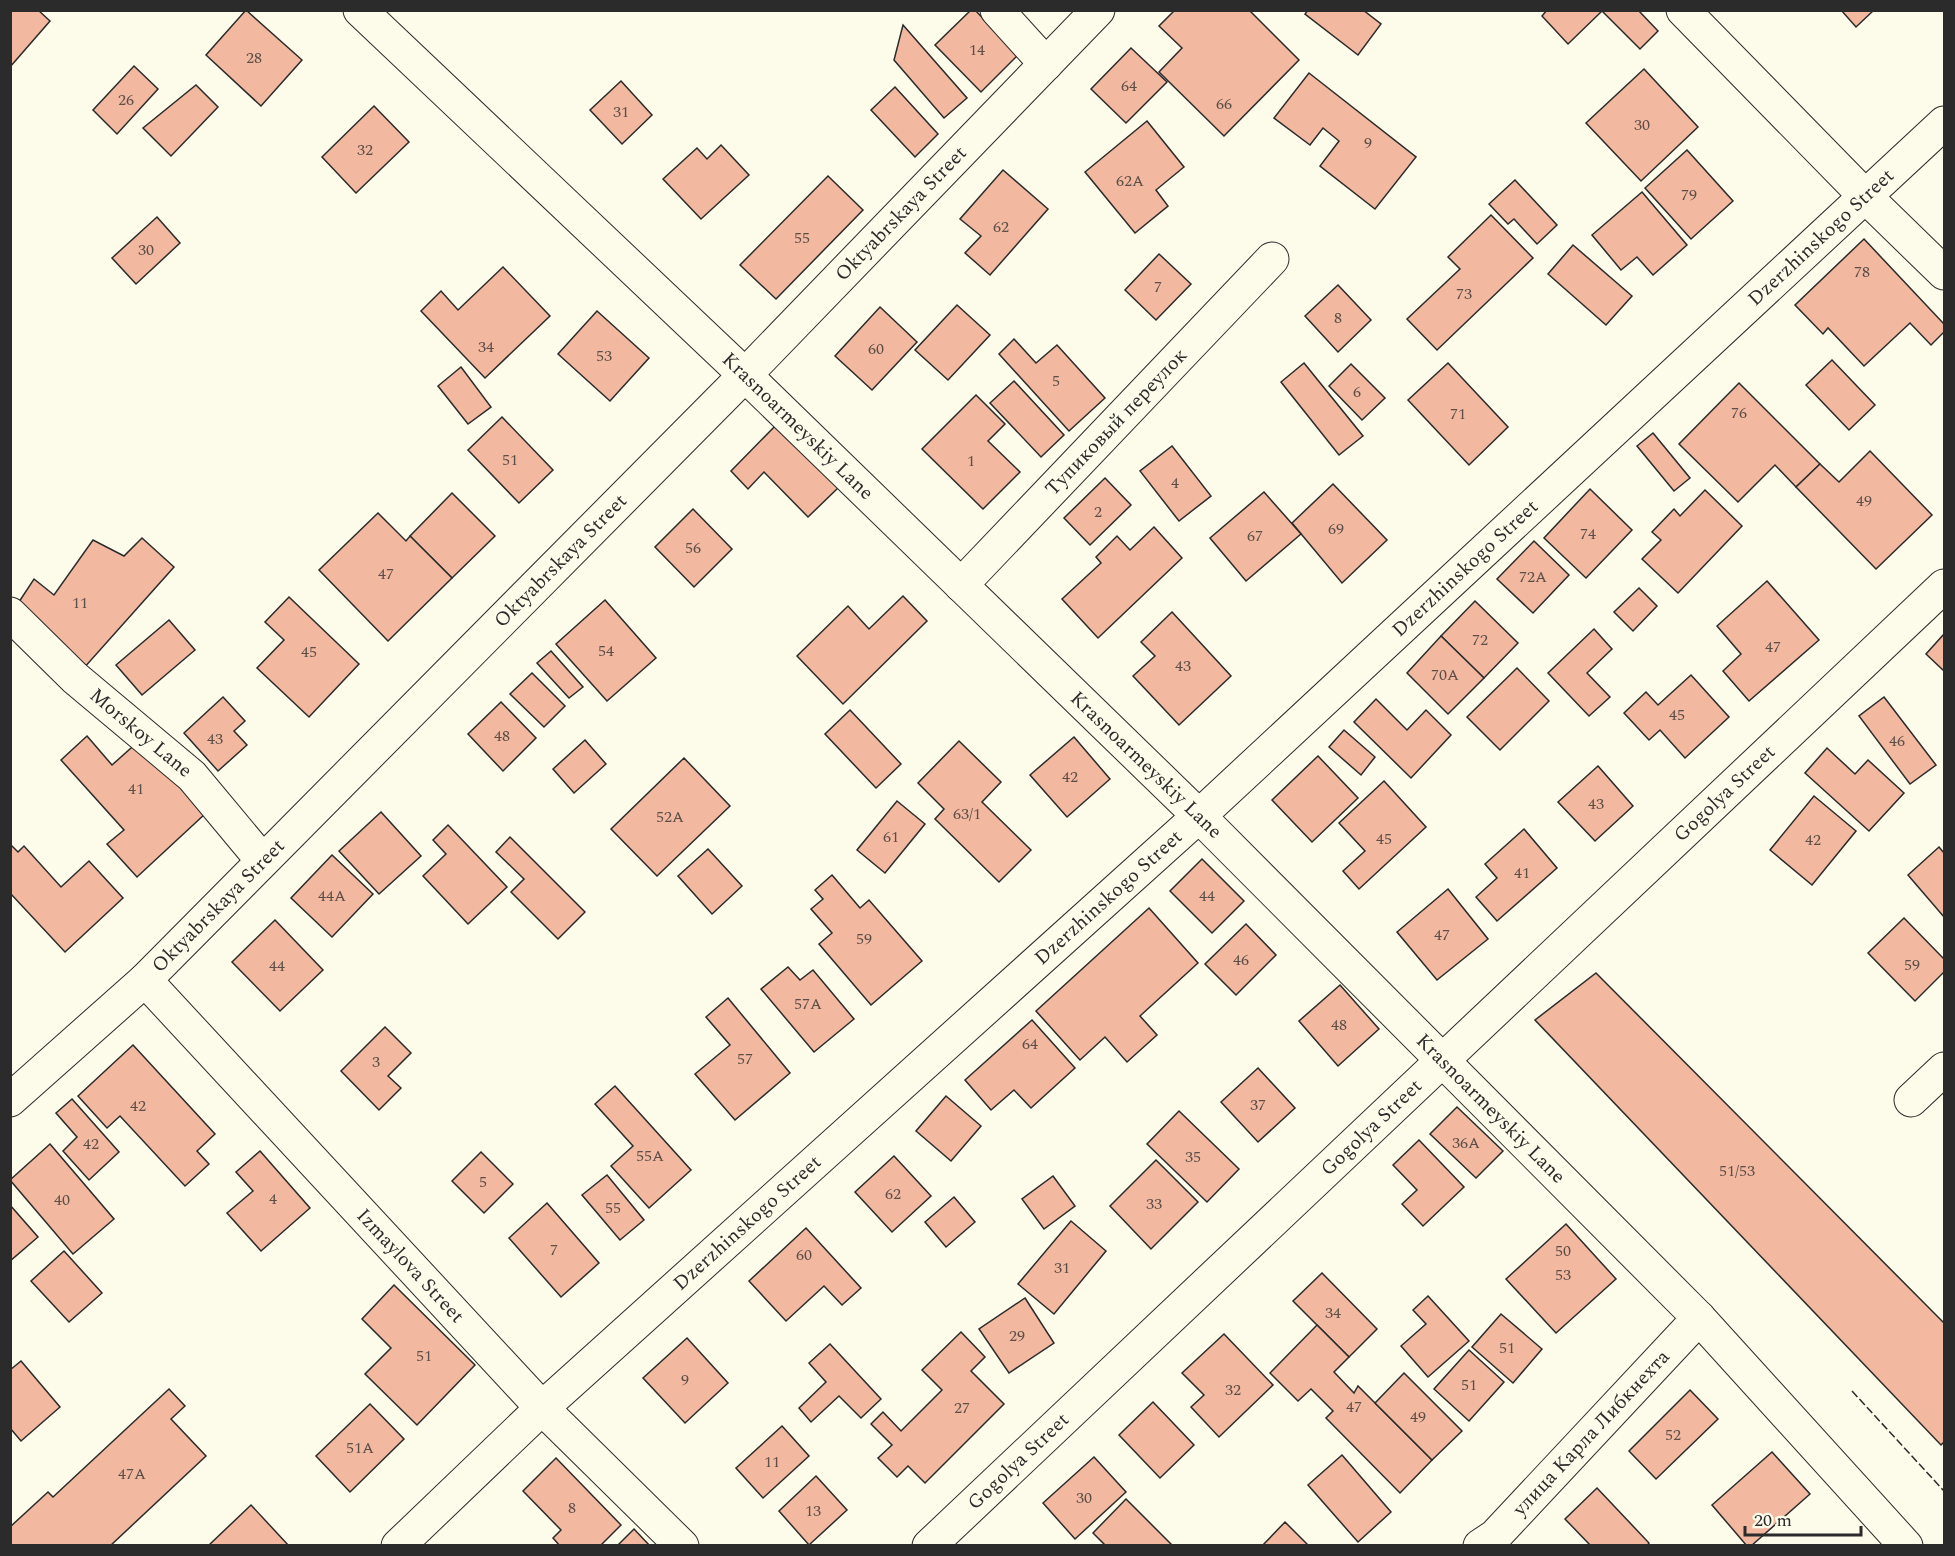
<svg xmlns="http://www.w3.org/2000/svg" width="1955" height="1556" viewBox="0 0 1955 1556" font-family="Spectral,serif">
  <rect width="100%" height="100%" fill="#fdfbea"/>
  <g fill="#f2b8a0" stroke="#2b2b2b" stroke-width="1.5">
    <path d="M10,10H38L50,21L10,67Z"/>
    <path d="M246,10L302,60L261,106L206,55Z"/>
    <path d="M971,10H975L1018,55L981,92L935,45Z"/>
    <path d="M1175,10H1249L1299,60L1224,136L1159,72L1182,48L1159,26Z"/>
    <path d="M1308,10H1363L1381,24L1358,55L1305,14Z"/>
    <path d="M1547,10H1638L1658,31L1640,49L1602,11L1568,44L1542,16Z"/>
    <path d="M1841,10H1874L1856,27Z"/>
    <path d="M903,25L967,98L944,118L894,60Z"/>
    <path d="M1131,48L1167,82L1126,123L1091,89Z"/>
    <path d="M134,66L158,89L117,134L93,110Z"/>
    <path d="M1644,69L1698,127L1641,181L1586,123Z"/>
    <path d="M1309,73L1416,157L1375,209L1320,166L1339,141L1323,128L1310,145L1274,118Z"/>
    <path d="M621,81L652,115L622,144L590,110Z"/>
    <path d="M196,85L218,107L171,156L143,128Z"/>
    <path d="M895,87L938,134L915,157L871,110Z"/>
    <path d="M374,106L409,142L356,193L322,157Z"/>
    <path d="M1147,121L1184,167L1156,190L1168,206L1135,233L1085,172Z"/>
    <path d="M721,145L749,175L701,219L663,179L697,148L707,159Z"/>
    <path d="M1687,150L1733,201L1691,239L1645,188Z"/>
    <path d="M1003,170L1048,209L990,275L965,253L981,236L960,219Z"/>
    <path d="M828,176L863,210L776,299L740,265Z"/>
    <path d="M1515,180L1557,225L1537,244L1514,219L1508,224L1489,204Z"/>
    <path d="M1642,192L1687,245L1653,275L1637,257L1621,270L1592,235Z"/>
    <path d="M1491,215L1533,258L1437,350L1407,319L1460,269L1448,257Z"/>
    <path d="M157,217L180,243L136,284L112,258Z"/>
    <path d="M1864,239L1944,324V332L1931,345L1910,323L1864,366L1828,328L1823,334L1795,305Z"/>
    <path d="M1573,245L1632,296L1606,325L1548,274Z"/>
    <path d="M1159,254L1191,284L1156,320L1125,290Z"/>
    <path d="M503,267L550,316L485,378L421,311L441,291L458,310Z"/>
    <path d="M1338,285L1371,320L1338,352L1305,316Z"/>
    <path d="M957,305L990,335L948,380L915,350Z"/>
    <path d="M880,307L917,342L872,390L835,356Z"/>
    <path d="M597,311L649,358L610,401L558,354Z"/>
    <path d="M1014,339L1036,363L1057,345L1105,398L1069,431L999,354Z"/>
    <path d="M1832,360L1875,405L1849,430L1806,385Z"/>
    <path d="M1304,363L1363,436L1339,455L1281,382Z"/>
    <path d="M1448,363L1508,427L1469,465L1408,400Z"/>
    <path d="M1351,364L1385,398L1362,420L1329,386Z"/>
    <path d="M461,367L491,407L468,424L438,386Z"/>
    <path d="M1014,381L1064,435L1041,457L990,403Z"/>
    <path d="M1739,383L1820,464L1796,487L1775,465L1738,502L1679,444Z"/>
    <path d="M976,395L1005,424L988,441L1020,472L983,509L922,449Z"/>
    <path d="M502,417L553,470L519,503L468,450Z"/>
    <path d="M777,424L839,487L808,517L764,472L748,489L731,471Z"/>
    <path d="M1653,433L1690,478L1674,491L1637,446Z"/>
    <path d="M1172,446L1211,496L1179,521L1140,471Z"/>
    <path d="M1870,451L1932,515L1876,569L1796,487L1820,464L1839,482Z"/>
    <path d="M1105,478L1131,505L1090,545L1064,518Z"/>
    <path d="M1333,484L1387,540L1342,583L1292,523Z"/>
    <path d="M1590,489L1632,530L1586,578L1544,538Z"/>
    <path d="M1705,490L1742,526L1678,593L1642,559L1661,540L1652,532L1674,509L1680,516Z"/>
    <path d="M1264,492L1301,534L1246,581L1210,538Z"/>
    <path d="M452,493L495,536L452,578L410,536Z"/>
    <path d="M693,509L732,549L694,587L655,547Z"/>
    <path d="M378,513L406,541L410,536L452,578L388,641L319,570Z"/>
    <path d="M1154,527L1182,558L1098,638L1062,599L1101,563L1096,557L1117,536L1130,550Z"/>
    <path d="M142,538L174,567L75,678L13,611L34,579L54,595L93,540L124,556Z"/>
    <path d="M1534,541L1569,575L1533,613L1497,579Z"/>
    <path d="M1767,581L1819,640L1749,701L1723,671L1741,654L1717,626Z"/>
    <path d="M1639,588L1657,606L1633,631L1614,612Z"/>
    <path d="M903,596L927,621L843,704L797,656L848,606L869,629Z"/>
    <path d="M289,597L359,664L309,717L257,668L284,640L265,622Z"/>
    <path d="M605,600L656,658L607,701L556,644Z"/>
    <path d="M1475,601L1518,643L1484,678L1441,636Z"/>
    <path d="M1172,612L1231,676L1179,725L1133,676L1155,656L1141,642Z"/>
    <path d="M169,620L195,650L142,695L116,665Z"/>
    <path d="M1594,629L1612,649L1587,673L1610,697L1589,716L1548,673Z"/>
    <path d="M1944,634V671L1926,654Z"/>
    <path d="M1441,636L1484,678L1448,714L1407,673Z"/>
    <path d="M551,651L583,687L569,698L537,663Z"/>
    <path d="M1517,668L1549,701L1500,750L1467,717Z"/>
    <path d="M532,673L565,706L544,727L510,694Z"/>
    <path d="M1691,675L1729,717L1685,758L1660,730L1649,740L1624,713L1646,692L1658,705Z"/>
    <path d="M223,697L245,721L234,731L247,745L218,771L184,733Z"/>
    <path d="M1884,697L1936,765L1910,784L1859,716Z"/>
    <path d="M1376,699L1407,730L1426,710L1451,735L1411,778L1354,722Z"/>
    <path d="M501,702L536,738L503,771L468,734Z"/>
    <path d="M850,710L901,764L876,788L825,734Z"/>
    <path d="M1344,730L1375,757L1361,775L1329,747Z"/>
    <path d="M87,736L112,765L140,740L206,813L137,877L107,844L124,830L61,760Z"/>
    <path d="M1074,737L1110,779L1067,817L1030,775Z"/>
    <path d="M585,740L606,764L574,793L553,769Z"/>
    <path d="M959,741L1001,782L982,802L1031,850L999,882L935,819L944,809L918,783Z"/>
    <path d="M1827,748L1855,774L1868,760L1904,793L1869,831L1805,773Z"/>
    <path d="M1318,756L1358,798L1312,842L1272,800Z"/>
    <path d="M684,758L730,806L657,876L611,829Z"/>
    <path d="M1598,766L1633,806L1595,841L1558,802Z"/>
    <path d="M1384,781L1426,827L1359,889L1343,871L1365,851L1339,823Z"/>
    <path d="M1814,796L1856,831L1812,885L1770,850Z"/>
    <path d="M897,801L925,824L885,873L857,850Z"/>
    <path d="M381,812L421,856L379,894L339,851Z"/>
    <path d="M448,825L507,887L468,924L423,876L446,854L433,840Z"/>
    <path d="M1524,829L1557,868L1497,921L1476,897L1497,878L1485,864Z"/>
    <path d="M510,837L585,912L558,939L511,892L524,879L496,852Z"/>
    <path d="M10,844L18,852L24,846L61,887L89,861L123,898L65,952L10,893Z"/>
    <path d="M1939,847L1944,853V917L1908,875Z"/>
    <path d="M708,849L742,886L712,914L678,876Z"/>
    <path d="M332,855L373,894L332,937L291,898Z"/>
    <path d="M1202,859L1244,901L1212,933L1170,891Z"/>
    <path d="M832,875L860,908L869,900L922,961L871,1005L819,944L832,933L811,909L823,899L815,890Z"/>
    <path d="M1448,889L1488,939L1437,980L1397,932Z"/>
    <path d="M1149,908L1198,963L1140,1016L1157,1035L1127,1062L1105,1037L1080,1060L1036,1011Z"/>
    <path d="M1904,918L1944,959V972L1915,1001L1868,953Z"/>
    <path d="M275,920L323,970L280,1011L232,962Z"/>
    <path d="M1246,924L1276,955L1236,995L1205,964Z"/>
    <path d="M788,967L800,980L813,970L854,1019L814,1052L761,989Z"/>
    <path d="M1596,973L1944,1323V1442L1941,1445L1535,1020Z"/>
    <path d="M1340,985L1379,1029L1338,1066L1299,1021Z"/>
    <path d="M728,998L790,1073L735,1120L695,1074L730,1045L706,1017Z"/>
    <path d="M1032,1020L1075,1068L1031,1108L1014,1090L991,1110L965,1080Z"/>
    <path d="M385,1027L411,1053L388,1076L401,1088L379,1110L341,1071Z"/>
    <path d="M133,1045L215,1134L197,1151L209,1164L185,1186L120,1116L107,1128L78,1096Z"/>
    <path d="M1258,1068L1295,1108L1258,1142L1221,1102Z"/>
    <path d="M615,1086L691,1170L649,1208L611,1166L633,1146L595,1104Z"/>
    <path d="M946,1096L981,1126L951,1161L916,1131Z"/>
    <path d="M72,1099L119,1152L89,1180L63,1151L77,1137L56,1113Z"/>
    <path d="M1457,1107L1503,1151L1476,1178L1430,1134Z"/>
    <path d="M1179,1111L1239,1169L1207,1202L1147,1144Z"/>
    <path d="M1419,1140L1464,1187L1423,1226L1402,1204L1417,1190L1393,1165Z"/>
    <path d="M50,1144L114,1219L73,1254L10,1180Z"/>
    <path d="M260,1151L310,1208L261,1251L227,1213L253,1191L236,1172Z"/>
    <path d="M481,1152L513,1184L484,1213L452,1181Z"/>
    <path d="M894,1156L931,1196L892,1232L855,1192Z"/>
    <path d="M1156,1160L1198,1202L1151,1249L1110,1206Z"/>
    <path d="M607,1175L644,1220L620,1240L582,1195Z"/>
    <path d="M1053,1176L1075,1206L1044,1229L1022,1199Z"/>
    <path d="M954,1197L975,1222L946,1247L925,1222Z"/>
    <path d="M547,1203L599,1263L561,1297L509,1238Z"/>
    <path d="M10,1205L38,1237L10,1261Z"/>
    <path d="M1071,1221L1106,1251L1054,1314L1018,1284Z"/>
    <path d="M1566,1224L1616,1279L1556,1333L1506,1279Z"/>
    <path d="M806,1228L861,1288L842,1305L824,1286L786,1321L749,1281Z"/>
    <path d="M64,1251L102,1293L69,1322L31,1281Z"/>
    <path d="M1322,1273L1377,1329L1349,1357L1293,1301Z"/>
    <path d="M394,1285L475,1365L417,1425L365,1374L391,1348L362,1319Z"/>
    <path d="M1428,1296L1469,1341L1428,1377L1401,1346L1426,1324L1413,1310Z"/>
    <path d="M1025,1298L1054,1343L1009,1373L979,1329Z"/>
    <path d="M1501,1314L1542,1349L1513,1383L1472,1347Z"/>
    <path d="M1317,1325L1349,1357L1334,1372L1354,1393L1358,1386L1432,1460L1400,1493L1326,1418L1333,1411L1311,1389L1298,1401L1270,1373Z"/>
    <path d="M961,1332L985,1357L971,1371L1004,1404L925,1483L908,1466L897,1477L878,1458L892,1445L871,1424L883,1412L901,1431L942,1390L922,1370Z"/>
    <path d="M1224,1334L1273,1385L1219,1437L1191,1407L1204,1395L1182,1373Z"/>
    <path d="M687,1338L728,1383L685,1423L643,1378Z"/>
    <path d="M830,1344L881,1399L861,1418L839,1396L811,1422L799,1408L826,1382L809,1363Z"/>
    <path d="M1469,1350L1504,1382L1469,1421L1434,1389Z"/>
    <path d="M21,1361L60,1407L21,1441L10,1428V1370Z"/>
    <path d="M1404,1373L1462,1431L1432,1460L1375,1403Z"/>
    <path d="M169,1389L185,1406L171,1419L206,1456L110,1546H10V1527L48,1492L53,1497Z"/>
    <path d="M1690,1390L1718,1419L1656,1479L1629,1451Z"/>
    <path d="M1153,1402L1194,1445L1160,1478L1119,1435Z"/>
    <path d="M370,1404L404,1439L350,1492L316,1456Z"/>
    <path d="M782,1426L809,1456L763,1498L736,1468Z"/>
    <path d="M1772,1452L1810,1494L1751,1546H1747L1712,1505Z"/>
    <path d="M1342,1455L1391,1512L1358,1542L1308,1485Z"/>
    <path d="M1094,1457L1126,1492L1075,1539L1043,1503Z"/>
    <path d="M556,1458L621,1525L600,1546H560L553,1538L561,1530L523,1491Z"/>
    <path d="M816,1476L847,1510L809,1545L779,1511Z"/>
    <path d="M1597,1488L1649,1543L1647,1546H1591L1565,1519Z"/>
    <path d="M1126,1499L1173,1546H1106L1093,1533Z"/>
    <path d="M251,1505L289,1546H208Z"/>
    <path d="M1285,1522L1309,1546H1262Z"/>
    <path d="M634,1529L650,1546H617Z"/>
  </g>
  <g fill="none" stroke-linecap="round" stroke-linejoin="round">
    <defs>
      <g id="minor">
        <path id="s1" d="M360,10L745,375L1199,816L1944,123"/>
        <path d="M997,10L1046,64"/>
        <path d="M1683,10L1867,198L1944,273"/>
        <path id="s2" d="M961,585L1272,259"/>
        <path id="s3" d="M10,614L75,678L192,776L262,860"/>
        <path id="s4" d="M145,980L542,1408L682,1546"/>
        <path id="s5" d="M10,1100L145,980L745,375L1098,10"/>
        <path d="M1911,1100L1944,1069"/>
        <path id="s6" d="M929,1546L1944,586"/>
        <path id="s7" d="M1480,1546L1495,1536L1699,1318"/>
      </g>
      <g id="tertiary">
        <path id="s8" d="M398,1546L542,1408L1199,816L1699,1318L1906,1546"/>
      </g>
    </defs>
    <use href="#minor" stroke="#2b2b2b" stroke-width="35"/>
    <use href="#tertiary" stroke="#2b2b2b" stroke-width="35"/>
    <use href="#minor" stroke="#fdfbea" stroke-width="33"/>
    <use href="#tertiary" stroke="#fdfbea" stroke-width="33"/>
    <path stroke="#2b2b2b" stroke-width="1.5" stroke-dasharray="8 3" stroke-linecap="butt" d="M1852,1391L1944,1491"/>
  </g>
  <g text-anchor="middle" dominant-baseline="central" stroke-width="4.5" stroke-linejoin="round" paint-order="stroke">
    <g font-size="16" fill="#5d4e48">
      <text x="977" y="50">14</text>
      <text x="254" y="58">28</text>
      <text x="1129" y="86">64</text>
      <text x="126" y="100">26</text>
      <text x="1224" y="104">66</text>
      <text x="621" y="112">31</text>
      <text x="1642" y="125">30</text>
      <text x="1368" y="143">9</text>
      <text x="365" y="150">32</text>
      <text x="1130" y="181">62А</text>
      <text x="1689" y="195">79</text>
      <text x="1001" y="227">62</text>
      <text x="802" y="238">55</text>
      <text x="146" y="250">30</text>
      <text x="1862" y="272">78</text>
      <text x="1158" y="287">7</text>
      <text x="1464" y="294">73</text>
      <text x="1338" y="318">8</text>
      <text x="486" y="347">34</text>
      <text x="876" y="349">60</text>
      <text x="604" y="356">53</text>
      <text x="1056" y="381">5</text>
      <text x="1357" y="392">6</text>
      <text x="1739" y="413">76</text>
      <text x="1458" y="414">71</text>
      <text x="510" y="460">51</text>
      <text x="971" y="461">1</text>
      <text x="1175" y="483">4</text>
      <text x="1864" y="501">49</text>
      <text x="1098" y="512">2</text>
      <text x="1336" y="529">69</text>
      <text x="1588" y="534">74</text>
      <text x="1255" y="536">67</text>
      <text x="693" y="548">56</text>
      <text x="386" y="574">47</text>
      <text x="1533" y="577">72А</text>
      <text x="80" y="603">11</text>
      <text x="1480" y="640">72</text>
      <text x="1773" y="647">47</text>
      <text x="606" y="651">54</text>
      <text x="309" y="652">45</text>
      <text x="1183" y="666">43</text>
      <text x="1445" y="675">70А</text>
      <text x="1677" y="715">45</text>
      <text x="502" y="736">48</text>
      <text x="215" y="739">43</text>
      <text x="1897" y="741">46</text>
      <text x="1070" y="777">42</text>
      <text x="136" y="789">41</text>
      <text x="1596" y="804">43</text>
      <text x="967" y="814">63/1</text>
      <text x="670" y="817">52А</text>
      <text x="891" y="837">61</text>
      <text x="1384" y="839">45</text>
      <text x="1813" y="840">42</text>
      <text x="1522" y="873">41</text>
      <text x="332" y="896">44А</text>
      <text x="1207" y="896">44</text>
      <text x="1442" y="935">47</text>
      <text x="864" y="939">59</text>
      <text x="1241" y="960">46</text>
      <text x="1912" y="965">59</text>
      <text x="277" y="966">44</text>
      <text x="808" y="1004">57А</text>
      <text x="1339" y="1025">48</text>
      <text x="1030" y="1044">64</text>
      <text x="745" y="1059">57</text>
      <text x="376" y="1062">3</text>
      <text x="1258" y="1105">37</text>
      <text x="138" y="1106">42</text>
      <text x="1466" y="1143">36А</text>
      <text x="91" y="1144">42</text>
      <text x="650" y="1156">55А</text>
      <text x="1193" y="1157">35</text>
      <text x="1737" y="1171">51/53</text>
      <text x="483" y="1182">5</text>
      <text x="893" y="1194">62</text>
      <text x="273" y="1199">4</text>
      <text x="62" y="1200">40</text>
      <text x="1154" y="1204">33</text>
      <text x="613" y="1208">55</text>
      <text x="554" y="1250">7</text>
      <text x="1563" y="1251">50</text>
      <text x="804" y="1255">60</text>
      <text x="1062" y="1268">31</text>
      <text x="1563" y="1275">53</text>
      <text x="1333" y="1313">34</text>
      <text x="1017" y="1336">29</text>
      <text x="1507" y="1348">51</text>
      <text x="424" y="1356">51</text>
      <text x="685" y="1380">9</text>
      <text x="1469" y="1385">51</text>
      <text x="1233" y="1390">32</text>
      <text x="1354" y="1407">47</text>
      <text x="962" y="1408">27</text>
      <text x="1418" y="1417">49</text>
      <text x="1673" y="1435">52</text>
      <text x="360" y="1448">51А</text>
      <text x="772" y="1462">11</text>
      <text x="132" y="1474">47А</text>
      <text x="1084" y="1498">30</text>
      <text x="572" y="1508">8</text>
      <text x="813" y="1511">13</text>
    </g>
    <g font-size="20" fill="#2b2b2b" stroke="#fdfbea">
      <text stroke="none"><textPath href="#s5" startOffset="1257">Oktyabrskaya Street</textPath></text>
      <text stroke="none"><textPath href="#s1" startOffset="2013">Dzerzhinskogo Street</textPath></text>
      <text stroke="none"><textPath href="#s2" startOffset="225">Тупиковый переулок</textPath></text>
      <text stroke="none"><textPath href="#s1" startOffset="604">Krasnoarmeyskiy Lane</textPath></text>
      <text stroke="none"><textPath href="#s5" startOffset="771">Oktyabrskaya Street</textPath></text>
      <text stroke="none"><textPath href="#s1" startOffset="1527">Dzerzhinskogo Street</textPath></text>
      <text stroke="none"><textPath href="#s3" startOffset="177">Morskoy Lane</textPath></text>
      <text transform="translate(1146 765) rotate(44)">Krasnoarmeyskiy Lane</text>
      <text stroke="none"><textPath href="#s6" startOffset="1095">Gogolya Street</textPath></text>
      <text stroke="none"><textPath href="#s8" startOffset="962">Dzerzhinskogo Street</textPath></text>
      <text stroke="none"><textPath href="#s5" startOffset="285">Oktyabrskaya Street</textPath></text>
      <text stroke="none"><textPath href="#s8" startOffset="1497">Krasnoarmeyskiy Lane</textPath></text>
      <text stroke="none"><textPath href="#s6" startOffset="609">Gogolya Street</textPath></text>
      <text stroke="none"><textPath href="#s8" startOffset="476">Dzerzhinskogo Street</textPath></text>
      <text stroke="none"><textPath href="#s4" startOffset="390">Izmaylova Street</textPath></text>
      <text stroke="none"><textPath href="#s7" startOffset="159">улица Карла Либкнехта</textPath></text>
      <text stroke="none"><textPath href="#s6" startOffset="123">Gogolya Street</textPath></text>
    </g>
  </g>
  <rect width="1955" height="1556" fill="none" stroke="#2b2b2b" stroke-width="24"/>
  <path d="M1745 1526v9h116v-9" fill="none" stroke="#2b2b2b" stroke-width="3"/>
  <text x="1754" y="1526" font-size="18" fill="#2b2b2b" stroke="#fdfbea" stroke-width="4.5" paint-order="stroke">20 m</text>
</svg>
